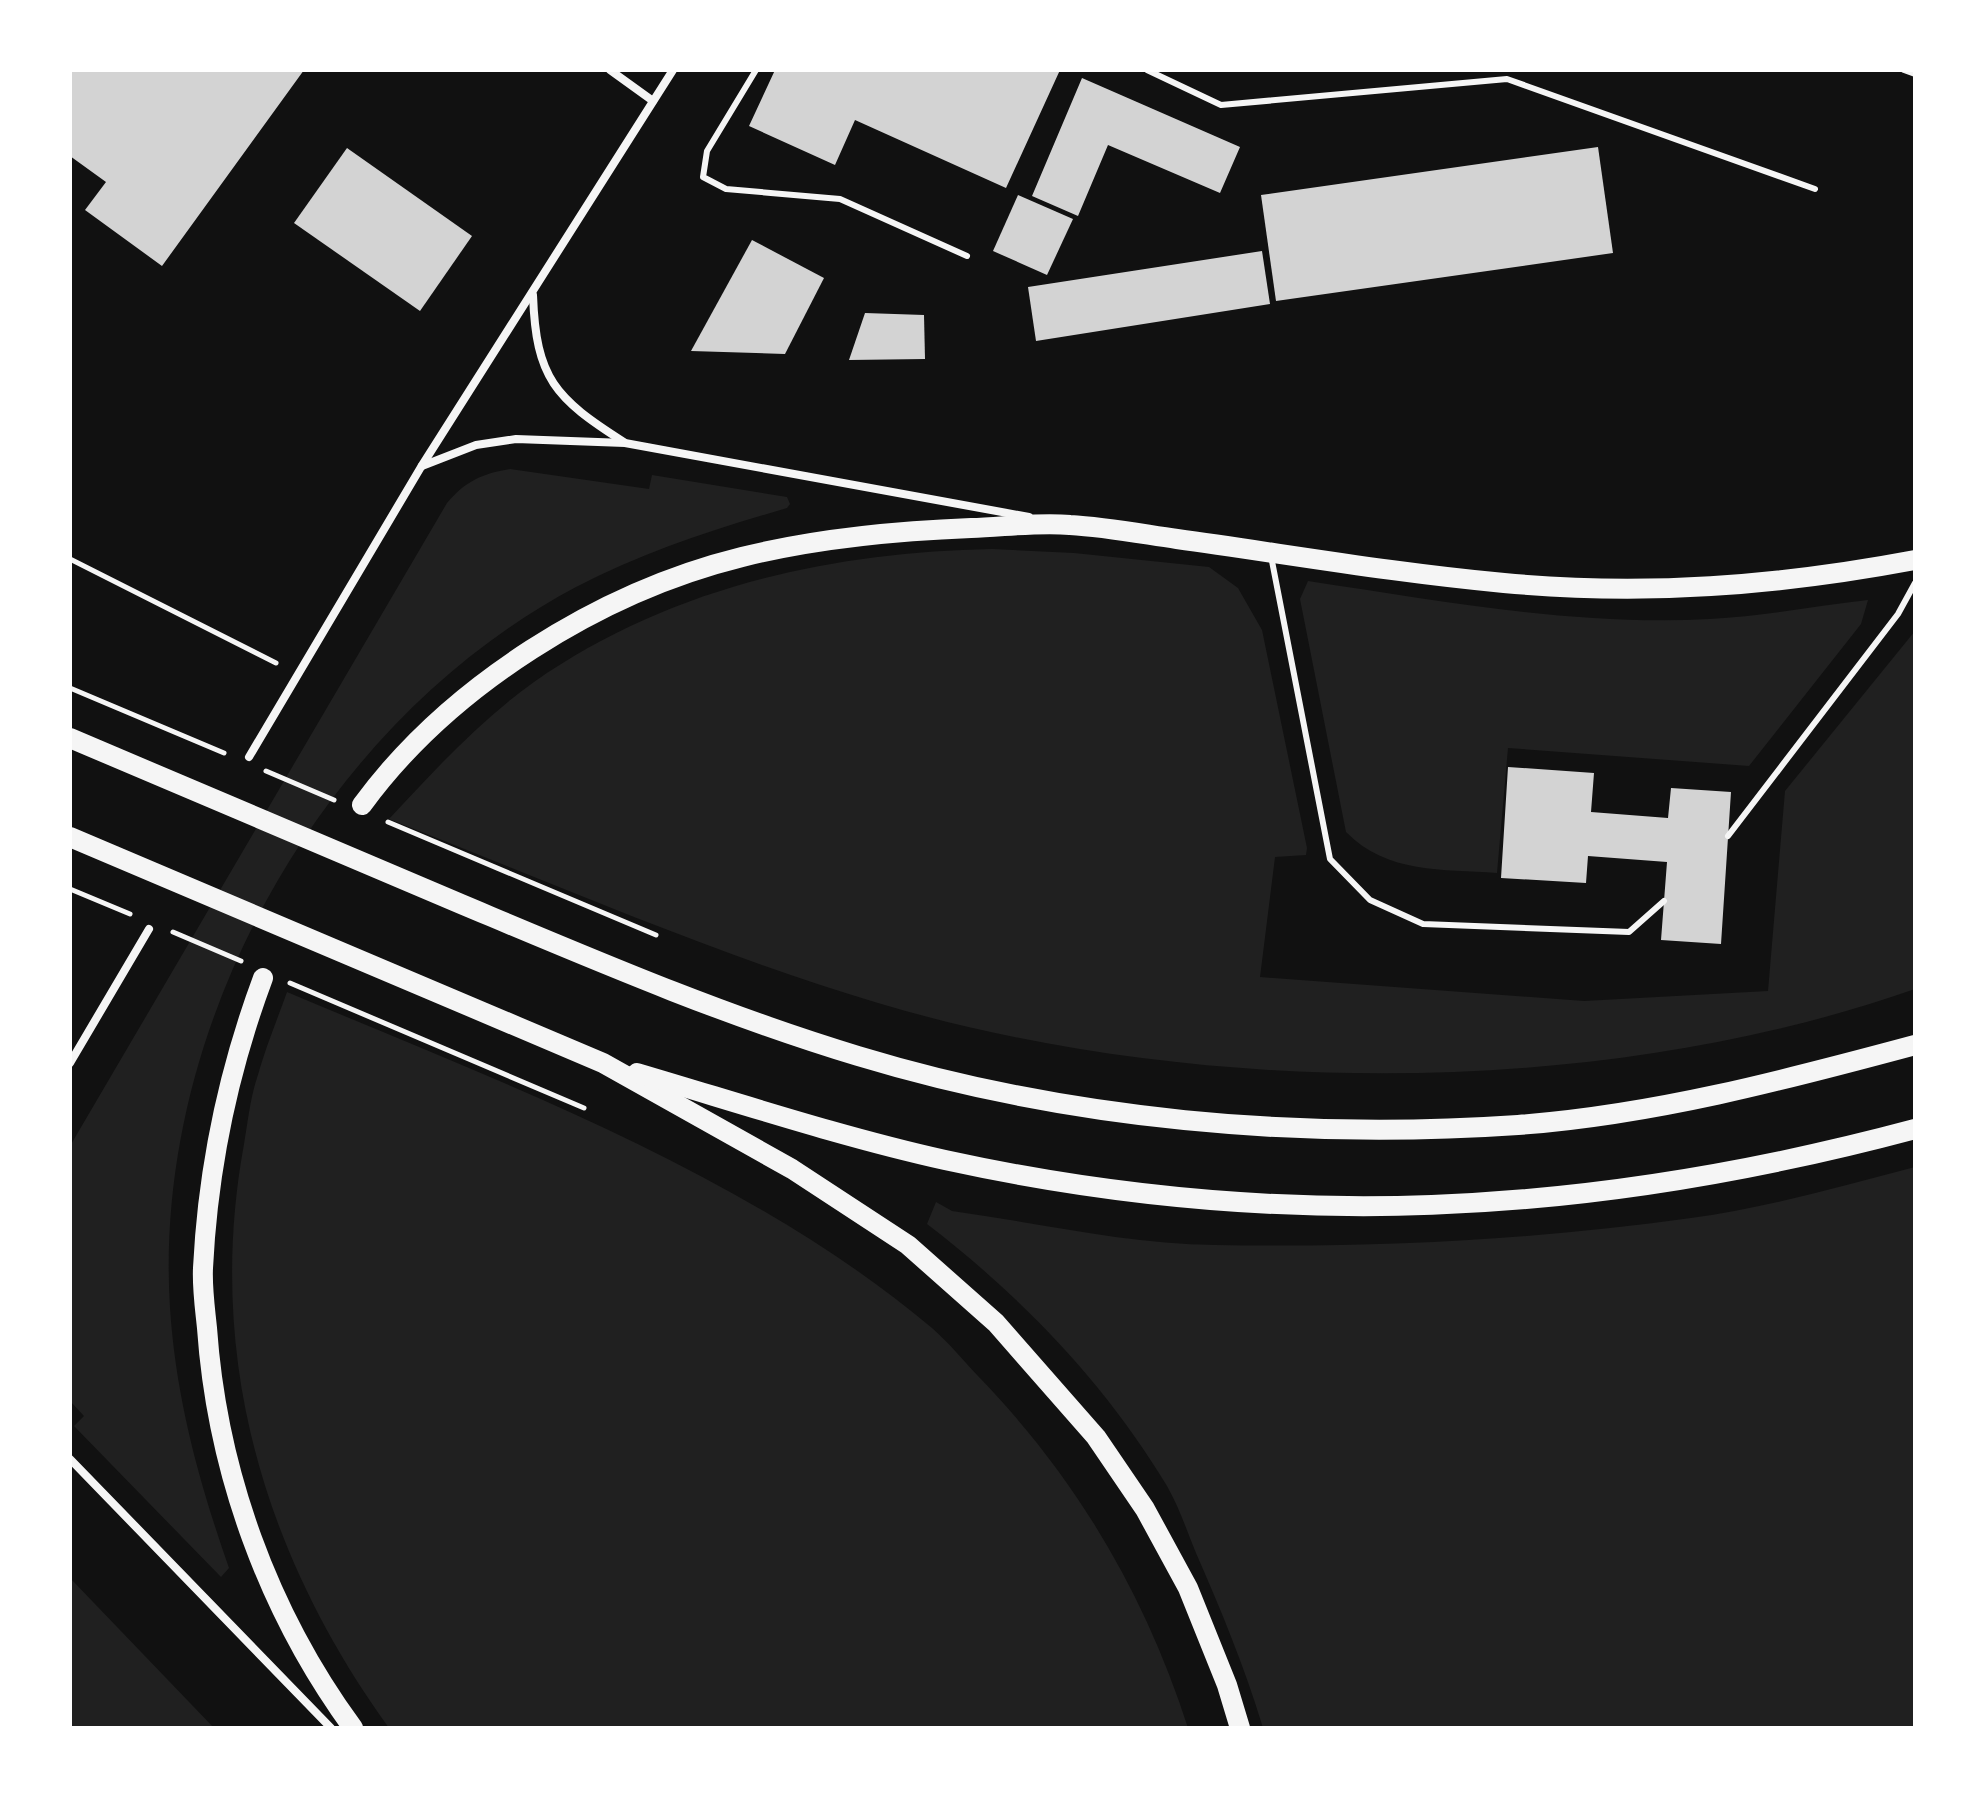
<svg xmlns="http://www.w3.org/2000/svg" width="1985" height="1798" viewBox="0 0 1985 1798" font-family="Literata,serif">
  <rect width="100%" height="100%" fill="#111"/>
  <g fill="#202020">
    <path d="M510,469L649,489L652,475L787,497L790,504L787,508C715,529 643,552 576,587C324,721 152,1023 170,1308C176,1399 199,1482 229,1568L221,1577L74,1426L84,1416L70,1401V1146L447,503C466,481 481,474 510,469Z"/>
    <path d="M992,549L1074,553L1209,567L1238,588L1262,630L1307,848L1306,855L1275,857L1260,977L1584,1001L1768,991L1785,791L1915,631V989C1600,1100 1196,1098 878,1003C711,953 550,882 389,819C434,771 479,721 534,682C669,588 829,552 992,549Z"/>
    <path d="M1308,581C1441,601 1575,626 1710,619C1763,616 1816,606 1868,600L1861,624L1749,766L1508,748L1497,873C1443,869 1387,874 1346,832L1300,599Z"/>
    <path d="M287,992C505,1084 749,1174 932,1328C948,1342 963,1360 978,1376C1076,1477 1145,1594 1188,1728H389C264,1555 205,1356 244,1144C248,1122 250,1099 257,1078C265,1049 277,1020 287,992Z"/>
    <path d="M1915,1167V1728H1263C1245,1668 1221,1610 1196,1553C1187,1531 1179,1507 1167,1486C1106,1384 1021,1296 927,1224L936,1202L952,1211C1039,1223 1127,1244 1215,1245C1374,1248 1535,1240 1691,1218C1767,1208 1841,1186 1915,1167Z"/>
    <path d="M70,1578L214,1728H70Z"/>
  </g>
  <g fill="#d3d3d3">
    <path d="M70,70H304L162,266L85,210L106,182L70,156Z"/>
    <path d="M775,70H1060L1006,188L855,120L835,165L749,126Z"/>
    <path d="M1082,78L1240,147L1220,193L1108,145L1078,216L1032,196Z"/>
    <path d="M1598,147L1613,253L1276,301L1261,195Z"/>
    <path d="M347,148L472,236L420,311L294,223Z"/>
    <path d="M1018,195L1073,219L1047,275L993,251Z"/>
    <path d="M752,240L824,278L785,354L691,351Z"/>
    <path d="M1262,251L1270,304L1036,341L1028,287Z"/>
    <path d="M865,313L924,315L925,359L849,360Z"/>
    <path d="M1508,767L1594,773L1591,812L1668,818L1671,788L1731,792L1721,944L1661,940L1667,862L1588,856L1586,883L1501,878Z"/>
  </g>
  <g fill="none" stroke-linecap="round" stroke-linejoin="round">
    <g stroke="#f5f5f5" stroke-width="5">
      <path d="M70,559L276,663"/>
      <path d="M70,688L224,753"/>
      <path d="M266,771L334,800"/>
      <path d="M388,822L656,935"/>
      <path d="M70,889L130,914"/>
      <path d="M173,932L241,961"/>
      <path d="M290,983L584,1108"/>
    </g>
    <g stroke="#f5f5f5" stroke-width="6">
      <path d="M756,70L707,151L703,177L726,189L840,199L967,256"/>
      <path d="M1147,70L1221,105L1507,79L1815,189"/>
      <path d="M1904,70L1915,74"/>
      <path d="M1271,556L1330,859L1370,900L1423,924L1629,932L1664,901"/>
      <path d="M1728,836L1898,614L1915,583"/>
    </g>
    <g stroke="#f5f5f5" stroke-width="8">
      <path d="M610,70L653,101"/>
      <path d="M533,295C536,379 555,398 624,442"/>
      <path d="M422,466L476,445L516,439L625,443L1029,517"/>
      <path d="M249,757L421,467L673,70"/>
      <path d="M70,1063L149,929"/>
      <path d="M70,1459L331,1728"/>
    </g>
    <g stroke="#f5f5f5" stroke-width="20">
      <path d="M70,738C200,793 331,849 461,904C592,959 722,1015 858,1056C1069,1120 1298,1140 1518,1125C1653,1115 1785,1080 1915,1045"/>
      <path d="M362,805C449,686 600,592 742,557C818,538 894,531 971,528C1004,527 1038,522 1070,525C1106,527 1142,534 1177,539C1286,554 1395,573 1504,583C1645,596 1777,586 1915,560"/>
      <path d="M70,837L603,1063L792,1169L908,1245L996,1323L1096,1437L1145,1509L1188,1588L1227,1685L1240,1728"/>
      <path d="M263,978C228,1072 208,1167 203,1268C202,1288 205,1308 207,1328C217,1471 268,1612 353,1728"/>
      <path d="M637,1073C739,1103 842,1137 945,1160C1279,1233 1586,1217 1915,1129"/>
    </g>
  </g>
  <rect width="1985" height="1798" fill="none" stroke="#ffffff" stroke-width="144"/>
</svg>
